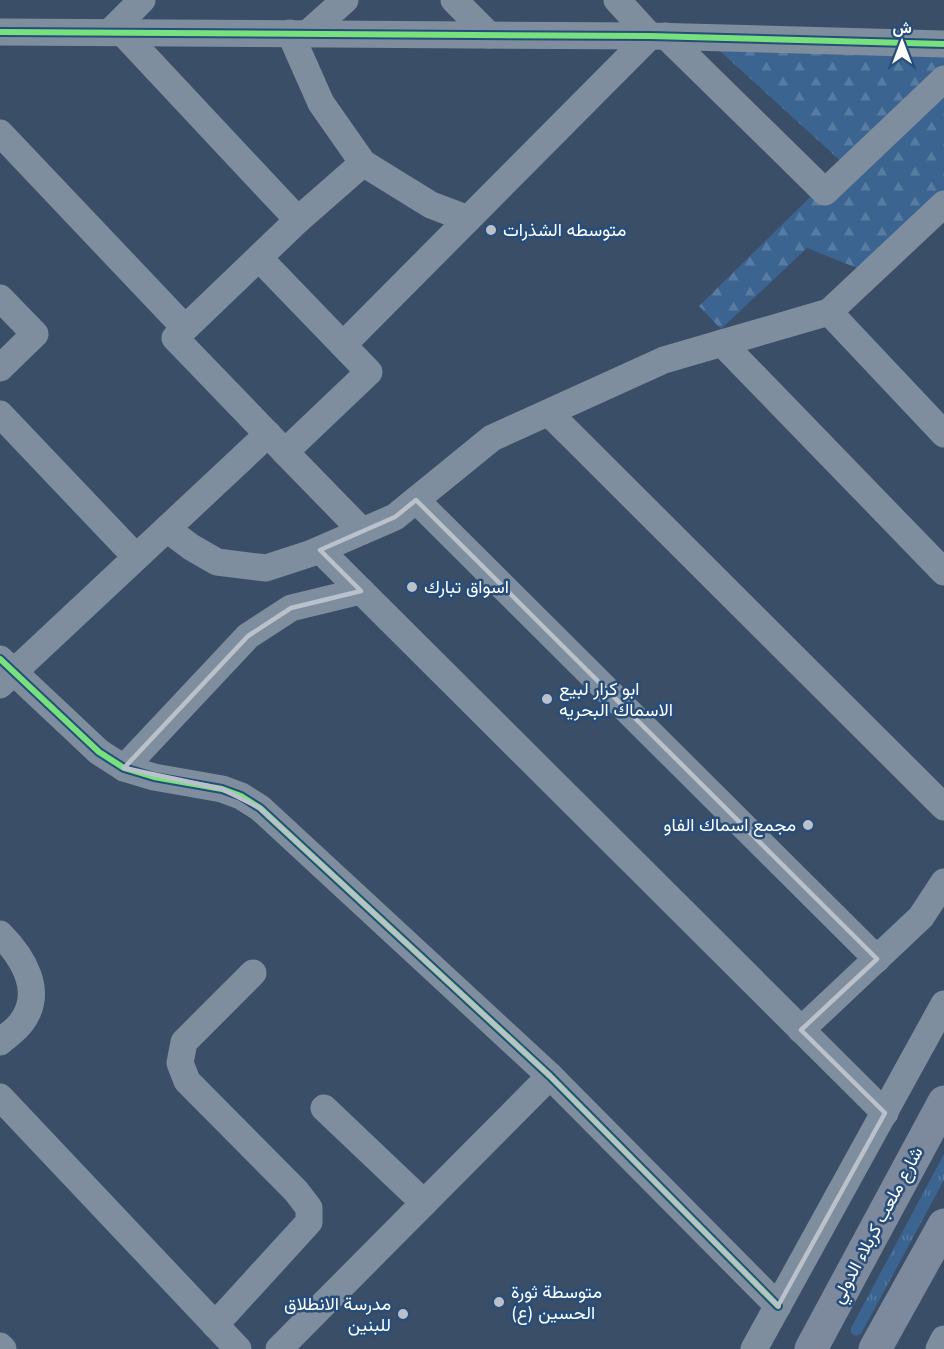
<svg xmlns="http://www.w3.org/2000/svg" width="944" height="1349" viewBox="0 0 944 1349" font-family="'Nunito Sans',Vazirmatn,sans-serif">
  <defs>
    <pattern id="grass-tufts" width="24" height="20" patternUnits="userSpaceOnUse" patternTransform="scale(1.5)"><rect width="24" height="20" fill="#3b6491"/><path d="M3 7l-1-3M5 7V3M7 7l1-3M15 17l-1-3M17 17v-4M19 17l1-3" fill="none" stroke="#587ba2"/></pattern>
    <pattern id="forest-firs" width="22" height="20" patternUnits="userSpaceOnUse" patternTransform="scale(1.5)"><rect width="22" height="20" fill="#3b6491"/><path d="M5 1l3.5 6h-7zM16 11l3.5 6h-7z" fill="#587ba2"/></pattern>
  </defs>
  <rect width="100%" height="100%" fill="#3a4e67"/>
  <path fill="url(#grass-tufts)" d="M944,1154V1180L861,1334L855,1336L851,1333V1328Z"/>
  <path fill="url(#forest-firs)" d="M720,51H944V197L867,272L807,248L721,329L699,306L844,164Z"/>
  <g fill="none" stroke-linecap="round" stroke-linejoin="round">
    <g stroke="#7e8e9e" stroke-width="27">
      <path d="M454,0L489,35"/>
      <path d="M0,32L650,36L944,44"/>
      <path d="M110,32L142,0"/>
      <path d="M122,32L298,220"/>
      <path d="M290,33L321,103L363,163L431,205L468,219"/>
      <path d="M308,33L345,0"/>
      <path d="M666,36L825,192L944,79"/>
      <path d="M0,133L185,328"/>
      <path d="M259,258L369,372L285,452L175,338L298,220L363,163"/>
      <path d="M0,298L35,334L0,368"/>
      <path d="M829,312L944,434"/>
      <path d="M722,343L944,572"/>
      <path d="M343,345L650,36L617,0"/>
      <path d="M549,413L944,807"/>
      <path d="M0,414L136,557"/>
      <path d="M285,452L362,531"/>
      <path d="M416,500L877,959"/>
      <path d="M167,529L191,547L217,562L266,568L312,553L395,517L492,438L664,360L829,312L944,204"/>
      <path d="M320,550L885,1113"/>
      <path d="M0,659L99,752L124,768L154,777L222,789L241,796L260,808L550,1076L778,1306"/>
      <path d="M0,685L268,434"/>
      <path d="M124,768L248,636L291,608L361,591"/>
      <path d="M0,934C23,957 45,992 21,1023C16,1030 7,1036 0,1042"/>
      <path d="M801,1030L921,917L944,882"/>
      <path d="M0,1097L238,1349"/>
      <path d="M324,1108L424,1203"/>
      <path d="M215,1325L309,1222V1208L296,1191L187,1081L180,1063L184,1042L253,973"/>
      <path d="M0,1346L3,1349"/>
      <path d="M279,1349L550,1076"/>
      <path d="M754,1349L944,1004"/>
      <path d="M939,1349L944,1339"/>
    </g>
    <g stroke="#7d8a9d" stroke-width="33">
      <path d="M811,1349L944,1102"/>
      <path d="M875,1349L944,1225"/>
    </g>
    <defs>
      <g id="cycleway">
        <path d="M0,32L650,36L944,44"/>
        <path d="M0,659L99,752L124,768L154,777L222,789L241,796L260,808L550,1076L778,1306"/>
      </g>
    </defs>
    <use href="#cycleway" stroke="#274d7a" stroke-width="10"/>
    <use href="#cycleway" stroke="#77e17e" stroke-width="6"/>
  </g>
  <path fill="none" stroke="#bac1ca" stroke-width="4.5" stroke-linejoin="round" d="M416,500L877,959L801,1030L885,1113L778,1306L550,1076L260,808L222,789L124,768L248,636L291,608L361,591L320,550L395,517Z"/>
  <g fill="#bac1ca" stroke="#274d7a" stroke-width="2">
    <circle cx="491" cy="230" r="6"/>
    <circle cx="412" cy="587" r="6"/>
    <circle cx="547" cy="699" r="6"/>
    <circle cx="808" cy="825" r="6"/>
    <circle cx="499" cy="1302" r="6"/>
    <circle cx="403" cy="1314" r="6"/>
  </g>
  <g text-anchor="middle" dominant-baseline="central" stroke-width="5" stroke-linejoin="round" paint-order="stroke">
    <g font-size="18" fill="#fff" stroke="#274d7a" text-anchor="start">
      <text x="503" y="230">متوسطه الشذرات</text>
      <text x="424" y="587">اسواق تبارك</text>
      <text x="559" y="689">ابو كرار لبيع<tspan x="559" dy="21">الاسماك البحريه</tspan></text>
      <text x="796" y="825" text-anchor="end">مجمع اسماك الفاو</text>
      <text x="511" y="1292">متوسطة ثورة<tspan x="511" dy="21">الحسين (ع)</tspan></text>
      <text x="391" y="1304" text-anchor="end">مدرسة الانطلاق<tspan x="391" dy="21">للبنين</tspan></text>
    </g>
    <g font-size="18" fill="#fff" stroke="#274d7a">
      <text transform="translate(877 1225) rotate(-62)">شارع ملعب كربلاء الدولي</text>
    </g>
  </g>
  <g transform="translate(902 42)" stroke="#274d7a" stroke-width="4.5" paint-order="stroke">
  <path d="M0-4.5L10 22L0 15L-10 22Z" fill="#ffffff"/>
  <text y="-9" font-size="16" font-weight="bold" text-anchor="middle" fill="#ffffff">ش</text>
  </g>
</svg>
